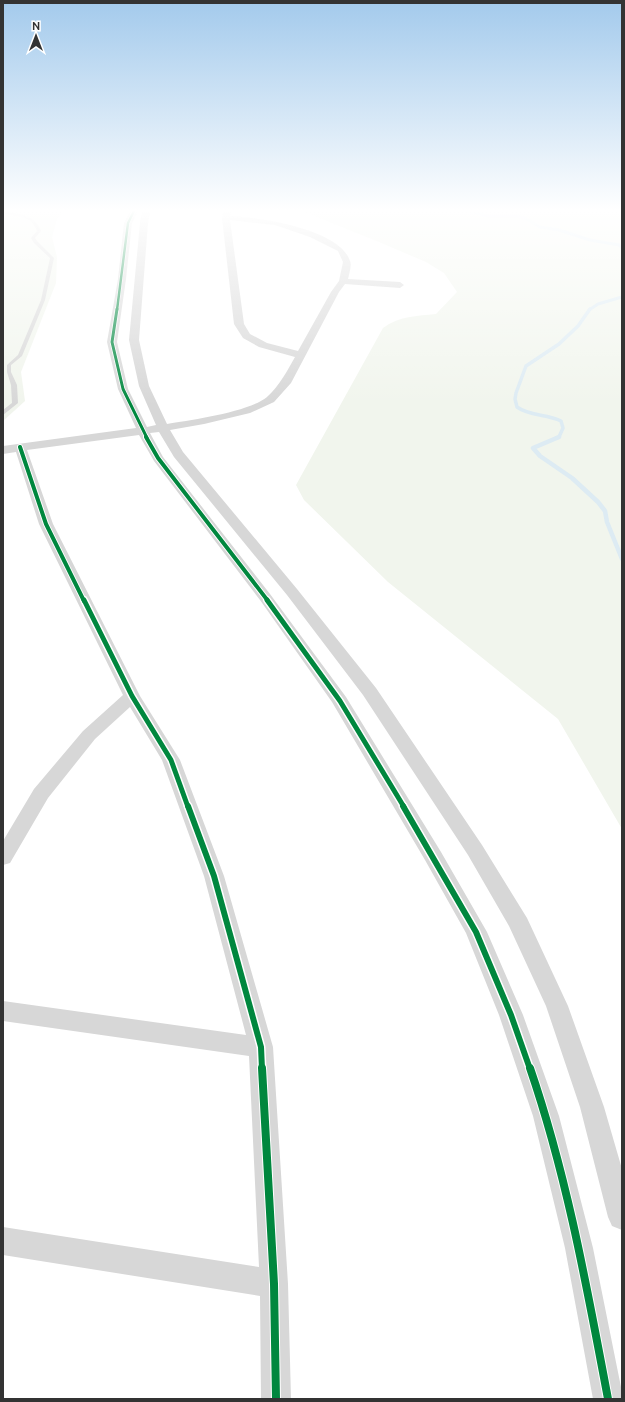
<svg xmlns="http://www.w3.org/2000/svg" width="625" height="1402" viewBox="0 0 625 1402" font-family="Ubuntu,sans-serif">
  <rect width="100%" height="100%" fill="#fff"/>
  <g fill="#f1f5ed">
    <path d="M3,209H65L57,219L52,237L57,257L56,283L21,372L25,401L3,421Z"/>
    <path d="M297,209H622V829L558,719L388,582L304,500L296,485L383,328C399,316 417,316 436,314L457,292L444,273L426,262L379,242Z"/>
  </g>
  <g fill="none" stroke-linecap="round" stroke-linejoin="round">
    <g stroke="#ddebf3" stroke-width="3">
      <path d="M461,209L488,216H515L525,218L540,227L559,230L590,240L619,245L622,248"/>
      <path d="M589,310L598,304L622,297"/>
    </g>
    <path stroke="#ddebf3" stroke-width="3.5" d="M556,438L559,437L563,428L561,421C546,414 529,416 517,407L515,399L516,393L526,366L559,344L578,326L590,309"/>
    <path stroke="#ddebf3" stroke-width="4.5" d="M559,437L533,448L540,456L572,478L598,502L605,511L607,522L622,559"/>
    <path fill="#d7d7d7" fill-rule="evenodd" d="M3,209H6L7,212C21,214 36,216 41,231L35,238L37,241L54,258L45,300L22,356L11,365V372L17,385L18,403L3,415V410L12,403L11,385L7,372V365L18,355L41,300L50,258L34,243L31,238L37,231C32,216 18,216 5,214Z"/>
    <path fill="#d7d7d7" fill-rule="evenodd" d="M131,209H139L132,223L126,279L117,342L128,389L147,427L156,425L139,386L129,340L140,223L142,212L145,209H153L150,213L148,223L139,340L149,386L167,424C191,420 249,412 267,397C280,385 287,371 295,357L259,347L243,338L234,324L222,218L224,209H232L230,216C259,217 340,229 350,261C352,265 349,274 348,279L400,282L404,285L400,288L345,284L339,292L291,383L274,402L250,413L204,424L170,430L183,452L297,589L376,688L482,845L527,918L568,1006L604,1107L622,1169V1230L612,1226L608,1217L580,1107L546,1006L509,926L468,855L363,695L287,595L174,457L159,432L150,433L163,457L270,594L346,697L441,852L487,932L523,1015L559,1116L593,1248L622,1392V1399H593L565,1248L533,1116L499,1015L466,933L425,860L332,702L260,600L154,461L139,435L27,450L53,524L140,696L180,760L224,876L273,1047L288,1284L291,1399H261L260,1296L3,1255V1227L259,1267L249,1056L3,1021V1001L246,1035L204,876L162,760L130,707L95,739L48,798L10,863L3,865V841L34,789L83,731L123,695L39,524L16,452L3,454V446L136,428L118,389L107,342L118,279L124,223ZM230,220L275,225L310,237L338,251L343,262L339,281L331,292L298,351L267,343L250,334L244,324Z"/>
    <defs>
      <path id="cycleway-far5" d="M117,310L128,223L135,209"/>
      <path id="cycleway-far4" d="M117,309L112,342L123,389L147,438"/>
      <g id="cycleway-far3">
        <path d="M146,437L158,458L268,601"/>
        <path d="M20,447L46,524L84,601"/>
      </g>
      <g id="cycleway-far2">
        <path d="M84,600L132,696L171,760L188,807"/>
        <path d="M267,600L340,701L404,807"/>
      </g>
      <g id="cycleway-far1">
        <path d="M188,806L214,876L261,1047L262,1069"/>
        <path d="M403,806L476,932L511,1015L530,1069"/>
      </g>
      <g id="cycleway">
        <path d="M262,1068L274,1284L276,1399"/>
        <path d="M530,1068C567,1176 587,1288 608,1399"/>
      </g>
    </defs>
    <use href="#cycleway-far5" stroke="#fff" stroke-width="3.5"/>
    <use href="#cycleway-far4" stroke="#fff" stroke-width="4.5"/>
    <use href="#cycleway-far3" stroke="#fff" stroke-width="6"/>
    <use href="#cycleway-far2" stroke="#fff" stroke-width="8"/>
    <use href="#cycleway-far1" stroke="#fff" stroke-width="9"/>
    <use href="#cycleway" stroke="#fff" stroke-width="10"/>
    <use href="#cycleway-far5" stroke="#00873e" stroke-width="2.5"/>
    <use href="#cycleway-far4" stroke="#00873e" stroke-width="3"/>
    <use href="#cycleway-far3" stroke="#00873e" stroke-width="4"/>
    <use href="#cycleway-far2" stroke="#00873e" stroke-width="5"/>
    <use href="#cycleway-far1" stroke="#00873e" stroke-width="6"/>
    <use href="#cycleway" stroke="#00873e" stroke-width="8"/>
  </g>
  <linearGradient id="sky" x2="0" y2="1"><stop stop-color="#a3caec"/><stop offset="0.52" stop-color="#fff"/><stop offset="1" stop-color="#fff" stop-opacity="0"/></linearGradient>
  <rect width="625" height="405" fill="url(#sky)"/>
  <rect width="625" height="1402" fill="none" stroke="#333333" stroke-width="8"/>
  <g transform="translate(36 36)" stroke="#ffffff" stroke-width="3" paint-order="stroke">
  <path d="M0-3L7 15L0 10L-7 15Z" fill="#333333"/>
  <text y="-6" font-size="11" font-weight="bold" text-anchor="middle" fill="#333333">N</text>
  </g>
</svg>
